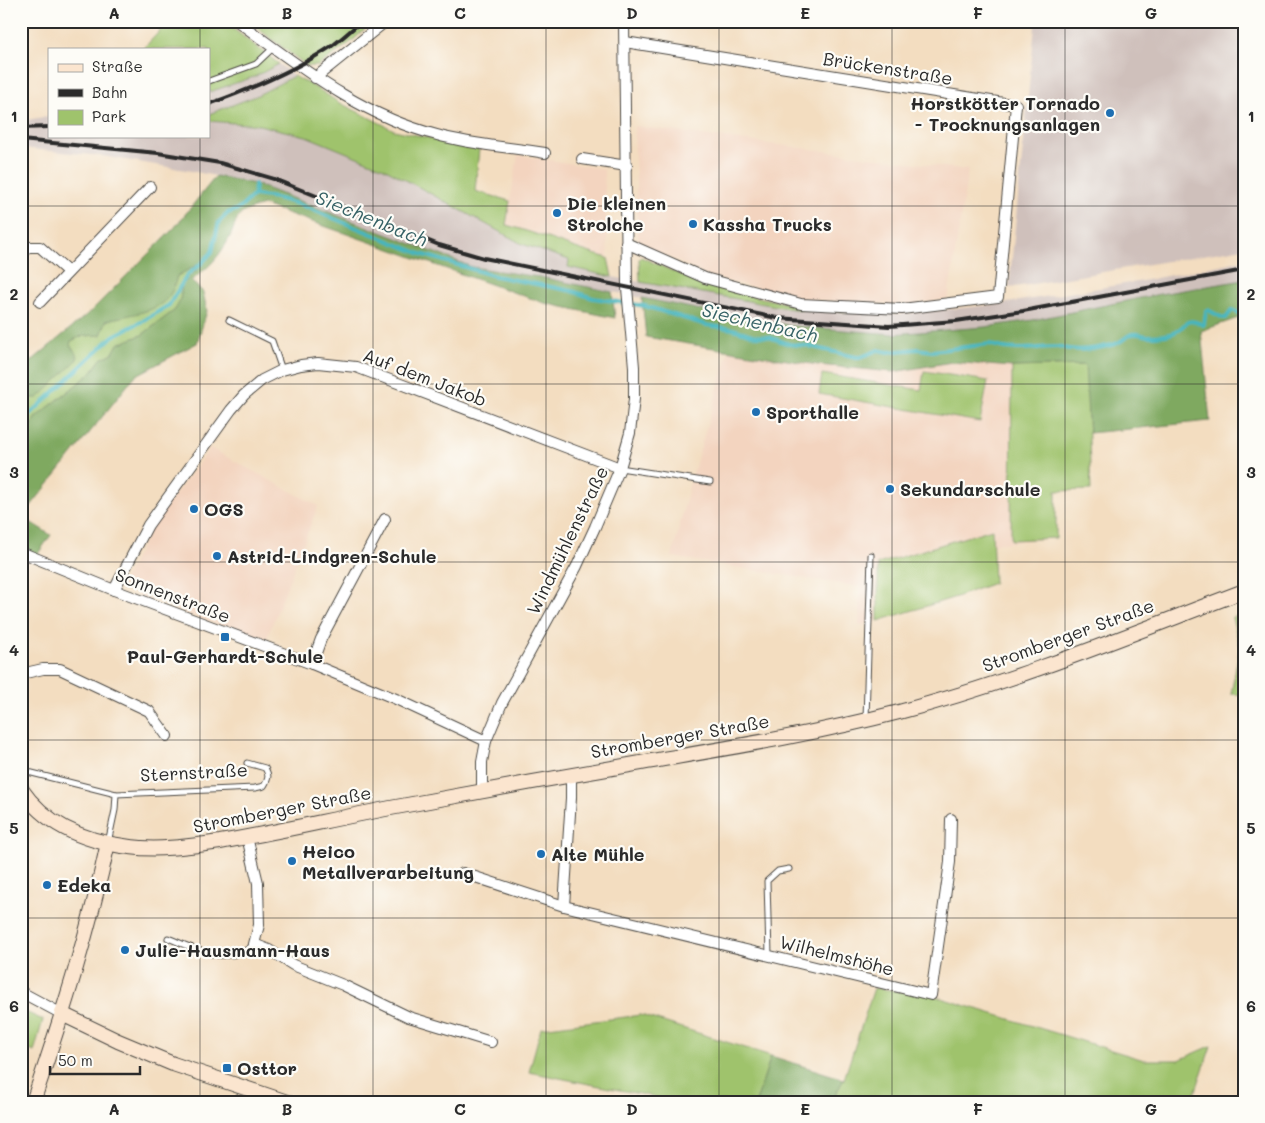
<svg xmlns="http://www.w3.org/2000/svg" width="1265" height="1123" viewBox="0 0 1265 1123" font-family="Mali,sans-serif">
  <rect width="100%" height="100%" fill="#fdfcf7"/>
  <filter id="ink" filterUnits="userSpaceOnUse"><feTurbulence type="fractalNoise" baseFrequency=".02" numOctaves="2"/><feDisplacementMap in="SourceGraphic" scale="10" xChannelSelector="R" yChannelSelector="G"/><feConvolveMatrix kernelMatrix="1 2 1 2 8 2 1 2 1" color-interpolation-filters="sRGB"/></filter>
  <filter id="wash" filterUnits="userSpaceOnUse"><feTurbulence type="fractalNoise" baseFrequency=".0096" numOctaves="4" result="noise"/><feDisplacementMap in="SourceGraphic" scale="20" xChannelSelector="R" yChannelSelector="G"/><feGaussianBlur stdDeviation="1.12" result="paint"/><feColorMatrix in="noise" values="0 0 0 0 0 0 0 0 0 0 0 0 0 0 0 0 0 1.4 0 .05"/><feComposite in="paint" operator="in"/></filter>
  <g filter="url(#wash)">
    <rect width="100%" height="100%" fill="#f3ddc0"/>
    <g fill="#f3d4bf">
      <path d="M634,126L968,170L948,299L902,305L801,299L707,276L638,242Z"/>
      <path d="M518,155L604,169L608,258L564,244L537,233L506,225Z"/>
      <path d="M729,350L818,365L893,372L952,362L1012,367L1086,365L1091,490L1056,491V538L992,544L994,583L956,597L859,626L860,587L672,557L689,487Z"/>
      <path d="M210,448L318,506L265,643L120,588L153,524Z"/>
    </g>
    <g fill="#cfc0bb">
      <path d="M1023,21H1244V248L1009,288L1035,26Z"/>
      <path d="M279,64L294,76L256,96L209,114V92L254,77Z"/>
      <path d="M49,116V136H209V121L259,125L306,136L384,168L522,244L570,260L568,267L612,277L793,309L901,314L1001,304L1137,282L1244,260V280L1160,294L1033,320L985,327L892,334L794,326L720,314L545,278L472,267L255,184L186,170L102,156L21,148V121Z"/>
    </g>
    <g fill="#9fc36c" stroke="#65774c">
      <path d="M169,21H223L279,64L254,77L209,92V49H143Z"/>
      <path d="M248,21H374L351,42L318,66H307Z"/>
      <path d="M294,76L318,89L338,102L394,130L479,149L475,191L510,201L506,225C541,234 573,249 608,258L612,277L568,267L569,260L522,244L384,168L306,136L259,125L209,121V114L256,96Z"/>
      <path d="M641,257L679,274L734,292L799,306L853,312L793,309L640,282L639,259Z"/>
      <path d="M197,264L196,271L182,285L180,302L175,310L142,335L118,344L113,353L101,359L90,374L35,418L27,436L21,442V409L30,397H34L71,341L82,336L101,335L106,321L174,285L177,276Z"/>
      <path d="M1086,365L1091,490L1056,491V538L1011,540L1012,367Z"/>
      <path d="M924,371L988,381L980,422L819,394L822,374L921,390Z"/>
      <path d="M992,529L994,583L956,597L878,621V564Z"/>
      <path d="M1244,613V695L1231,694L1240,646L1232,618Z"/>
      <path d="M874,988L931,995L1144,1060H1179L1211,1046L1192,1102H831L844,1079Z"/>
      <path d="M21,1010L43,1020L34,1052L21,1046Z"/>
      <path d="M641,1015L771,1056L756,1102H680L529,1072L541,1028Z"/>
    </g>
    <g fill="#7fa960" stroke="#556a46">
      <path d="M216,176L255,184L472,267L545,278L612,292L615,318L544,303L264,205C229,214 241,219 226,244C216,261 206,269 191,281L203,292L207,311L197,343L135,376L22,517L51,535L37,555H21V442L27,436L35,418L90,374L101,359L113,353L118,344L142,335L175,310L180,301L182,285L196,271L197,265L177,276C175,281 175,287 172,291C160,315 128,313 106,321L101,335L82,336L71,341L70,345L78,356L76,361L38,398H30L21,409V370L91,311L175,227Z"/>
      <path d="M1244,280V316L1201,331L1210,421L1089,433L1085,365L1012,367L952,362L893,372L818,365L646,337L642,298L720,314L794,326L892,334L985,327L1033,320L1160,294Z"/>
      <path d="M771,1056L844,1079L831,1102H756Z"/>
    </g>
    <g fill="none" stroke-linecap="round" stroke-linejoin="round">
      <g stroke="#46b5be" stroke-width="4">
        <path d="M254,195L276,198L298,204L421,254L495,276L572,291L593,298L645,306L706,325L733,329L756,336L769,337L789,344L808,346L856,357H861L878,350L888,352L918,349L932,351L990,344C1011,353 1036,347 1058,347C1062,346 1065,349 1069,349C1084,351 1101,348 1115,344C1122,342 1126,336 1132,334C1137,333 1142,335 1147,336C1154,336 1163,336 1170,334C1187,330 1182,314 1203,325L1204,324L1206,311L1208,310L1223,318H1226L1232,310L1241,314L1244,308"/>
        <path d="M21,423L113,336L143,321L169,305L187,275L202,263L212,252L219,222L228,213L239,209L254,195L255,184"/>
      </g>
    </g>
  </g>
  <g filter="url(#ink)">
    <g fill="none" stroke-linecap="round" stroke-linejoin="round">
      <defs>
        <g id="lane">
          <path d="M209,81L256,64L273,48"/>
          <path d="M229,320L272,341L282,370"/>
          <path d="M620,468L710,482"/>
          <path d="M866,719L871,555"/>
          <path d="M28,772L116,794L115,810L108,843"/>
          <path d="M116,794L255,788L264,786C269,778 269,775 265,768L247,763"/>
          <path d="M168,938C195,949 230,968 254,944"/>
          <path d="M769,955L767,881L778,871L789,869"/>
        </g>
        <g id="street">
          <path d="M237,21C299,66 361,116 437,135C472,145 509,147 545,153"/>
          <path d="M625,42L1016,105L998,297L902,309L801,304L705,278L626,243"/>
          <path d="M315,78L386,21"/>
          <path d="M582,159L627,166"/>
          <path d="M21,254L28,247H40L68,272"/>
          <path d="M40,302L150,187"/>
          <path d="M23,553L114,590L312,664L396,699L486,741"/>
          <path d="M114,590L148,525L231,410L244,395L262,380L282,370L301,365L318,363L356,367L620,468"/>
          <path d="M312,664L321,639L385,519"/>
          <path d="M21,674L43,669H60L149,711L167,736"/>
          <path d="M482,791V762L486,741L502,703L577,566L595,527L620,468L630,433L634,399V367L627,288L624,21"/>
          <path d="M247,837L258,883L259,925L254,944L269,950L293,965L343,985L409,1017L491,1042"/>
          <path d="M463,873L564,906L931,995L950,862L951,819"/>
          <path d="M564,906L571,798V775"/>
          <path d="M21,992L62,1014"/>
        </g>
        <g id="secondary">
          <path d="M21,789C46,826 87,842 130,847C160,851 190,846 220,842C279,832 337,818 396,807C478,792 559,777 641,763C727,748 815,734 899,712C1017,681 1130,634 1244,591"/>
          <path d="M62,1014L118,1041L173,1064L287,1102"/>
          <path d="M33,1102C62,1016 89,931 108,843"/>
        </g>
      </defs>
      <use href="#lane" stroke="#494641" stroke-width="7"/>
      <use href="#street" stroke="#494641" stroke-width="12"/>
      <use href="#secondary" stroke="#494641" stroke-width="16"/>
      <use href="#lane" stroke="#fff" stroke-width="5"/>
      <use href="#street" stroke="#fff" stroke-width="10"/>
      <use href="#secondary" stroke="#fbe5cf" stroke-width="14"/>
      <g stroke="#2b2b2b" stroke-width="4">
        <path d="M209,104C251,89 294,71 332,46C343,38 352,29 362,21"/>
        <path d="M21,128L49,127"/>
        <path d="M21,140L158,153L220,163L274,179L439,245L484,258L777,318L889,326L956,321L1023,311L1244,270"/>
      </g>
    </g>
  </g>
  <path fill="none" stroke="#2b2b2b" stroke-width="1" stroke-opacity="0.55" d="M200,21V49M373,21V1102M546,21V1102M719,21V1102M892,21V1102M1065,21V1102M200,136V1102M21,206H1244M21,384H1244M21,562H1244M21,740H1244M21,918H1244"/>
  <g fill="#1f6fb2" stroke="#fdfcf7" stroke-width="2">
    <circle cx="1110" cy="113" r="5"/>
    <circle cx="557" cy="213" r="5"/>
    <circle cx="693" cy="224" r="5"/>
    <circle cx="756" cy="412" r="5"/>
    <circle cx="890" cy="489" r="5"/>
    <circle cx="194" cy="509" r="5"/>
    <circle cx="217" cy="556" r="5"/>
    <rect x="220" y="632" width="10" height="10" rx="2.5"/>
    <circle cx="541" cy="854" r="5"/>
    <circle cx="292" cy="861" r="5"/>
    <circle cx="47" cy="885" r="5"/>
    <circle cx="125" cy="950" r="5"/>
    <rect x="222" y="1063" width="10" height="10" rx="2.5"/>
  </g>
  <g text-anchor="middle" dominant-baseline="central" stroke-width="4.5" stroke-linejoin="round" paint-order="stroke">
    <g font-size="18" fill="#2b2b2b" stroke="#fdfcf7">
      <text transform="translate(888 68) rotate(9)">Brückenstraße</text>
      <text transform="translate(425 377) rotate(21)">Auf dem Jakob</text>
      <text transform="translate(567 540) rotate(-64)">Windmühlenstraße</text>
      <text transform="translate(173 595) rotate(21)">Sonnenstraße</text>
      <text transform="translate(1068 635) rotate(-20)">Stromberger Straße</text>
      <text transform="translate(680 736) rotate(-10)">Stromberger Straße</text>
      <text transform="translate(194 772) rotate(-3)">Sternstraße</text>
      <text transform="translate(282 809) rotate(-11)">Stromberger Straße</text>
      <text transform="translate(837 955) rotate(14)">Wilhelmshöhe</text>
    </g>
    <g font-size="18" font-weight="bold" fill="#2b2b2b" stroke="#fdfcf7" text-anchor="start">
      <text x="1100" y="103" text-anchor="end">Horstkötter Tornado<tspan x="1100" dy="21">- Trocknungsanlagen</tspan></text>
      <text x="567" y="203">Die kleinen<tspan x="567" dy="21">Strolche</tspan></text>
      <text x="703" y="224">Kassha Trucks</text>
      <text x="766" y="412">Sporthalle</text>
      <text x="900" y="489">Sekundarschule</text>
      <text x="204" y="509">OGS</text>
      <text x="227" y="556">Astrid-Lindgren-Schule</text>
      <text x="225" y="656" text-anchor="middle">Paul-Gerhardt-Schule</text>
      <text x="302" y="851">Heico<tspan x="302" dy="21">Metallverarbeitung</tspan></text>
      <text x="551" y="854">Alte Mühle</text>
      <text x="57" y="885">Edeka</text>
      <text x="135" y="950">Julie-Hausmann-Haus</text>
      <text x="237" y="1068">Osttor</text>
    </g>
    <g font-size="19" font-style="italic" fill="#366266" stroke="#fdfcf7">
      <text transform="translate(372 218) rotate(22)">Siechenbach</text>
      <text transform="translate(760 322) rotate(13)">Siechenbach</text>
    </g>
  </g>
  <rect width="1265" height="1123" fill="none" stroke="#fdfcf7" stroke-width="55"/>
  <rect x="48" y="48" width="162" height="90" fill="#fdfcf7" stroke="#a9a8a5"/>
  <rect x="58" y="64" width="25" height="8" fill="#fbe5cf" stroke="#a9a8a5"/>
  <text x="92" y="72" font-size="15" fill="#2b2b2b">Straße</text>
  <rect x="58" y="89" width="25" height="8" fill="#2b2b2b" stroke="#a9a8a5"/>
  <text x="92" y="98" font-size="15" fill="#2b2b2b">Bahn</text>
  <rect x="58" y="110" width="25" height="15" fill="#9fc36c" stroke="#a9a8a5"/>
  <text x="92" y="122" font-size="15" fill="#2b2b2b">Park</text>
  <path d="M50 1066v8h90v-8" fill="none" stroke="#2b2b2b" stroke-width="2.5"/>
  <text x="58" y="1066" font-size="15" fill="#2b2b2b" stroke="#fdfcf7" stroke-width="4" paint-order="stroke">50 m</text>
  <rect x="28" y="28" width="1210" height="1068" fill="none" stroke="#2b2b2b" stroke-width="2"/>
  <g font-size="16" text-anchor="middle" font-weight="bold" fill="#2b2b2b">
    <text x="114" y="19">A</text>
    <text x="287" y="19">B</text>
    <text x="460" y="19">C</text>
    <text x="632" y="19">D</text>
    <text x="805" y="19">E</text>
    <text x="978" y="19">F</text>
    <text x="1151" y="19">G</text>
    <text x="14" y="122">1</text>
    <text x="1251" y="122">1</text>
    <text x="14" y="300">2</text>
    <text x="1251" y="300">2</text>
    <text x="14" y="478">3</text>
    <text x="1251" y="478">3</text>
    <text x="14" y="656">4</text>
    <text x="1251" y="656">4</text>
    <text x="14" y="834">5</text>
    <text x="1251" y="834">5</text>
    <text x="14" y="1012">6</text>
    <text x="1251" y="1012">6</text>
    <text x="114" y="1115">A</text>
    <text x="287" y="1115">B</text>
    <text x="460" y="1115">C</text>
    <text x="632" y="1115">D</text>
    <text x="805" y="1115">E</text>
    <text x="978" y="1115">F</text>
    <text x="1151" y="1115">G</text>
  </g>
</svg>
